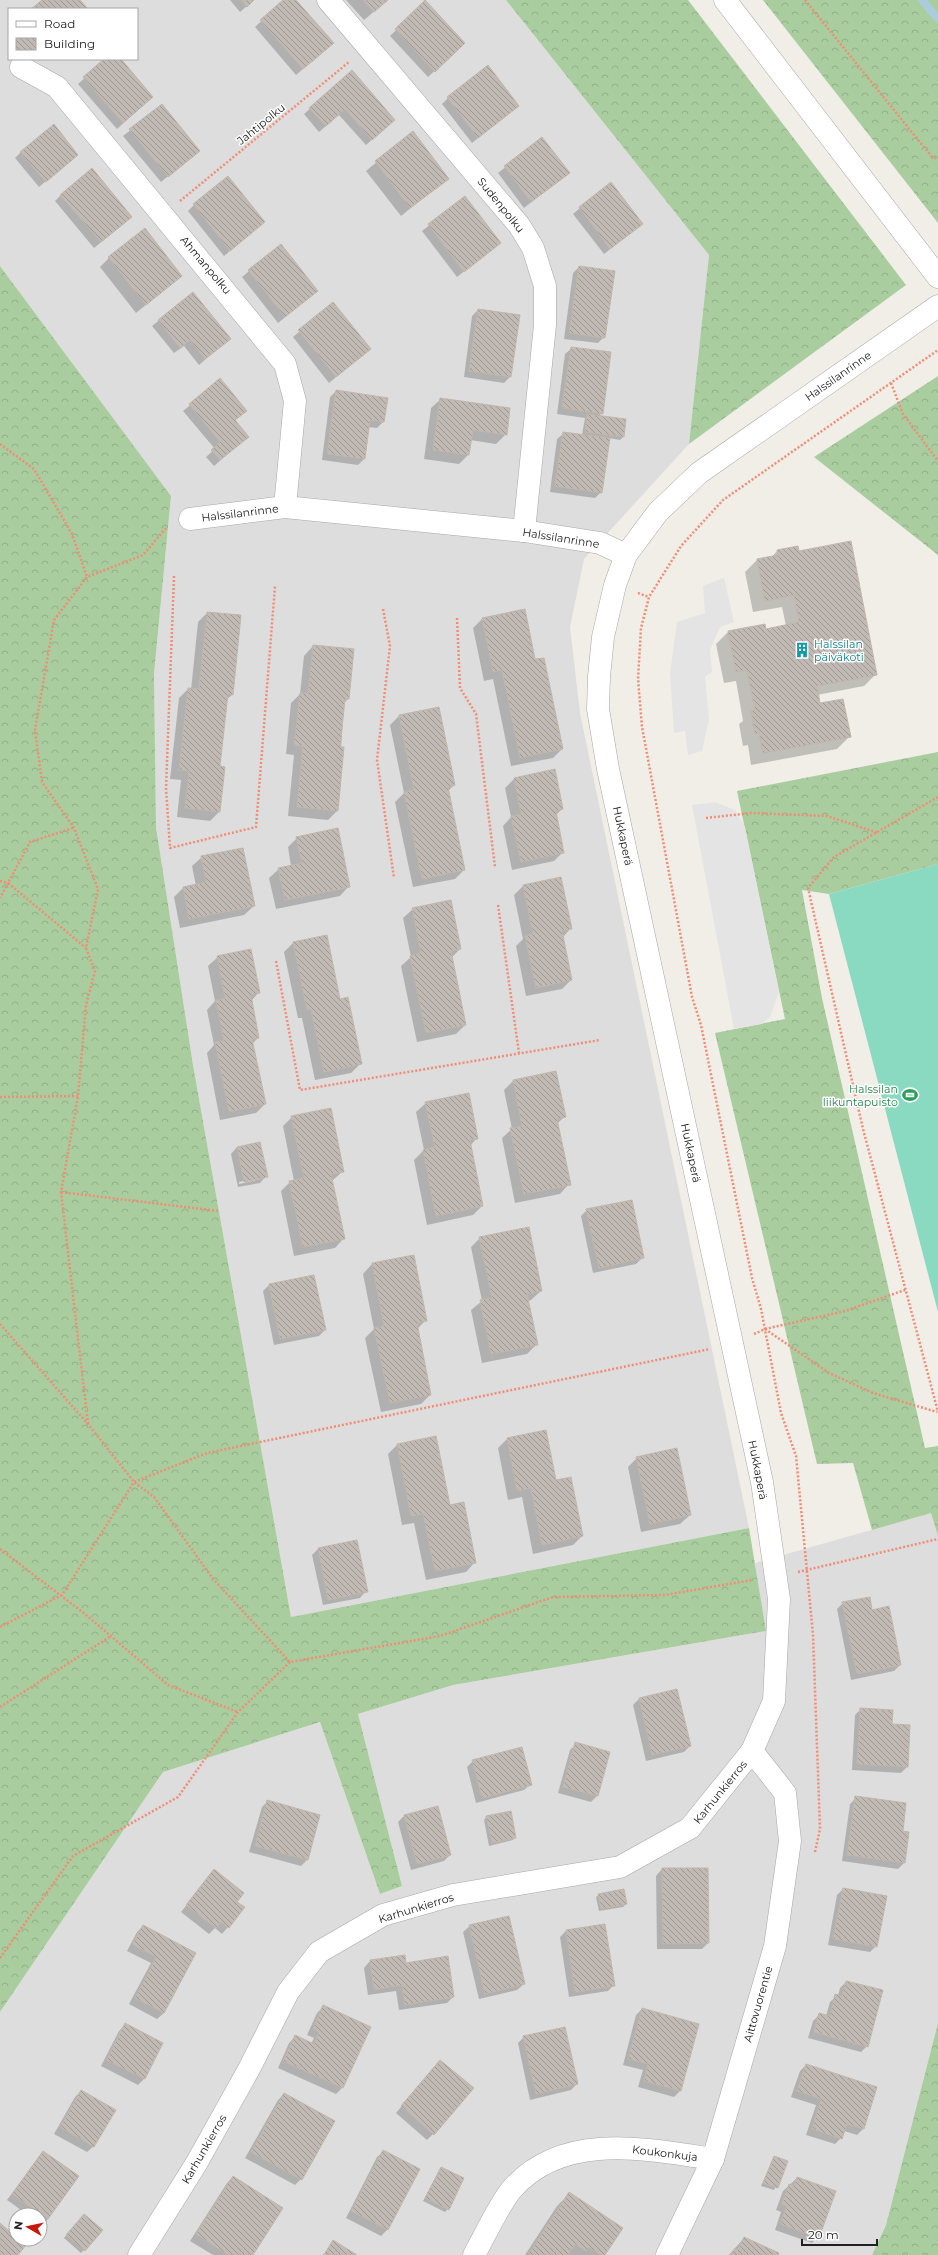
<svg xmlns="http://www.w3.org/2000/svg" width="938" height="2255" viewBox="0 0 938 2255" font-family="Montserrat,sans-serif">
  <defs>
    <pattern id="forest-crowns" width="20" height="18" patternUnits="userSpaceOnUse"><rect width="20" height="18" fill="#a9cd9f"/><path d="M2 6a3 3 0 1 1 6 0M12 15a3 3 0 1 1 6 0" fill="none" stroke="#91b089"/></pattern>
    <pattern id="building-back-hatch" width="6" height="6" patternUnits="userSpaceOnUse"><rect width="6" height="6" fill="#c1bab4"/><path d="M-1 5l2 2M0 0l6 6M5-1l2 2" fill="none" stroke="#9c9792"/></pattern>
  </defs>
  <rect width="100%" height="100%" fill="#f0eee7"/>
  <g fill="#dedddd" fill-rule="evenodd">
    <path d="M0,0H506L709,255L689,444L584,559L570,627L580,713L749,1528L291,1617L193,1065L156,827L154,674L171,496L0,266ZM9,9H137V59H9Z"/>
    <path d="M931,1513L938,1536V2023L886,2225L872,2255H0V2012L163,1772L320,1722L380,1894L402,1886L358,1714L453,1685L765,1631L755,1563ZM16,2215H40V2239H16Z"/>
  </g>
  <g fill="url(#forest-crowns)">
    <path d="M506,0H688L906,285L689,444L709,255Z"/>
    <path d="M763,0H938V223Z"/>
    <path d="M0,266L171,496L154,674L156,827L193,1065L291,1617L749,1528L766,1631L453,1685L358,1714L402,1886L380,1894L320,1722L163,1772L0,2012Z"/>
    <path d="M938,376V555L814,457Z"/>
    <path d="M938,752V864L829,894L802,890L822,998L925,1448L938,1446V1536L931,1513L872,1530L853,1463L817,1464L715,1033L785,1019L737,791Z"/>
    <path d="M938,2023V2255H872L886,2225Z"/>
  </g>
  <path fill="#8adac1" d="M938,864V1312L829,894Z"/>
  <g fill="#e4e4e4">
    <path d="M724,578L734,622L720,627L710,650L712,672L705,677L709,719L702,751L688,755L685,731L674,733L670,673L677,622L705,613L703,586Z"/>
    <path d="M715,802L735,810L745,827L779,992L770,1017L762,1024L734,1029L692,805Z"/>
  </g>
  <g fill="#0003" fill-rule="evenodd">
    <path d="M230,0H254L240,12Z"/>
    <path d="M284,0H295L326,49L296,75L255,27Z"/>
    <path d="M346,0H388L364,20Z"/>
    <path d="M425,2L464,43L428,77L390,36Z"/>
    <path d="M106,59H120L152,97L117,129L78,84Z"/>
    <path d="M352,72L388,126L366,145L339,115L319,132L304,114Z"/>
    <path d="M448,98L518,106L472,143L442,104Z"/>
    <path d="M162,105L199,151L161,182L123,136Z"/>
    <path d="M413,132L448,178L401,216L366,171Z"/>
    <path d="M542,138L568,173L524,208L498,173Z"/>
    <path d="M21,152L70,161L39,187L15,158Z"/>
    <path d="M61,195L125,223L94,248L55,201Z"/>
    <path d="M465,197L500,243L457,277L422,231Z"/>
    <path d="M194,205L264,222L224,256L188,211Z"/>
    <path d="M580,208L642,224L604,254L573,214Z"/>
    <path d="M280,245L310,297L278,323L242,277Z"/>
    <path d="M109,258L181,276L136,313L100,267Z"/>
    <path d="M579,267L604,337L598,343L564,339L573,273Z"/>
    <path d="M193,293L229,339L199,365L184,346L174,353L152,326Z"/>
    <path d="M333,303L370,349L329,383L293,337Z"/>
    <path d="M478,310L510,377L504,383L464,377L472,316Z"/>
    <path d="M572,348L602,413L598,417L625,420L623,437L620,440L609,438L601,492L595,498L550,492L557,439L564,433L582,435L585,418L557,414L565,354Z"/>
    <path d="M220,380L245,411L234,421L247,437L214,466L206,457L215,449L183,411Z"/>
    <path d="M336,391L383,422L377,428L368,427L364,459L358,465L322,460L330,397Z"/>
    <path d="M441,399L506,434L496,444L470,440L468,455L459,464L424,459L431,408Z"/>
    <path d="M777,551L798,552L876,674L864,686L817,695L819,705L850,736L837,749L751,765L748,745L743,746L739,724L743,721L736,681L724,683L716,644L728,632L765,630L786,626L782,607L753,612L745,572L757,560L771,558Z"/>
    <path d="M207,613L232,695L226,700L219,767V812L210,821L177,817L181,780L170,779L179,698L188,689L191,690L198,622Z"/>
    <path d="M482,619L534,661L562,749L553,758L511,766L493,679L484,681L473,628Z"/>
    <path d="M313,646L348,699L344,703L337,811L328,820L288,816L294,755L286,754L291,703L300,694L304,656Z"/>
    <path d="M399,716L454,785L448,791L464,870L455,879L413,887L395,802L404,793L390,725Z"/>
    <path d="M514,779L562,809L556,815L563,852L554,861L512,870L503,826L511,817L505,788Z"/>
    <path d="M297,838L349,886L340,896L276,909L269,878L279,869L291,866L288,847Z"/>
    <path d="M202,857L254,906L244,915L180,928L174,897L183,888L196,886L192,866Z"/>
    <path d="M523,886L570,929L563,937L571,980L562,989L526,996L516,946L523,939L514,895Z"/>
    <path d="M413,909L460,949L451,958L465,1025L456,1034L417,1042L401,966L411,957L403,918Z"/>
    <path d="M293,943L360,1064L351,1073L315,1080L302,1018H298L284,952Z"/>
    <path d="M218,957L259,992L251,1001L258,1038L252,1044L265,1104L256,1113L220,1120L207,1053L214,1045L207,1010L215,1001L208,966Z"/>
    <path d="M513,1081L564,1117L557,1124L569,1184L560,1194L515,1203L502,1138L512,1129L504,1090Z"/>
    <path d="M426,1103L477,1138L470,1146L482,1206L473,1215L427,1225L414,1160L424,1150L416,1112Z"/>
    <path d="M292,1117L343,1171L332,1181L344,1238L335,1248L294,1256L281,1191L290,1182L294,1181L283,1126Z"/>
    <path d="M237,1147L266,1176L260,1183L238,1187L231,1154ZM261,1177V1179L239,1184V1182Z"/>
    <path d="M587,1210L642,1258L636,1264L593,1273L581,1216Z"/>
    <path d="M480,1238L541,1291L531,1300L528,1301L537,1344L527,1354L482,1363L471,1310L482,1301L471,1247Z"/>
    <path d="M413,1256L426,1320L417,1329L430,1395L421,1404L381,1412L365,1338L374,1329L363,1274L372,1264Z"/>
    <path d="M269,1285L325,1330L319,1336L274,1345L263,1291Z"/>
    <path d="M545,1431L555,1481L582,1536L573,1545L533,1554L522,1497L508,1500L498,1448L507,1439Z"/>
    <path d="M435,1437L449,1506L475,1562L466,1572L426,1580L414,1523L402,1525L388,1454L397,1445Z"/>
    <path d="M637,1458L690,1515L680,1524L641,1532L628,1467Z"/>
    <path d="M318,1549L366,1591L360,1598L323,1605L312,1555Z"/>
    <path d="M843,1603L871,1611L900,1665L894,1671L851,1680L837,1609Z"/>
    <path d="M677,1690L690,1746L684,1752L646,1761L633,1705L639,1699Z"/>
    <path d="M861,1709L891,1725L907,1767L901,1773L852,1770L855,1715Z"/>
    <path d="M576,1744L609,1753L597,1796L591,1802L558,1793L570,1750Z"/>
    <path d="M473,1761L531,1784L524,1790L476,1803L467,1767Z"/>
    <path d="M856,1798L901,1832L904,1863L898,1869L842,1861L850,1804Z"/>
    <path d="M268,1801L319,1815L307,1860L301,1866L249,1852L262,1807Z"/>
    <path d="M437,1808L450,1855L444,1861L411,1870L398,1822L404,1816Z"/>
    <path d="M486,1817L515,1837L513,1840L489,1846L484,1820Z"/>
    <path d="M662,1869L708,1943L702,1949H657L656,1876Z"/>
    <path d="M214,1870L236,1902L244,1908L222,1934L215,1928L209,1934L181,1912Z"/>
    <path d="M843,1889L876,1946L870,1952L828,1945L837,1895Z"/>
    <path d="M599,1895L626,1904L623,1907L599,1911L596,1897Z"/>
    <path d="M604,1925L614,1985L608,1991L569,1997L560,1937L566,1931Z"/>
    <path d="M143,1926L194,1953L164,2013L157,2019L129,2004L151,1963L127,1951L137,1932Z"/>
    <path d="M470,1926L524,1984L517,1990L479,1999L463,1932Z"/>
    <path d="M404,1956L405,1964L453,1997L447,2003L399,2010L396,1991L368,1995L364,1968L370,1961Z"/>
    <path d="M846,1982L867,2046L861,2052L808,2038L813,2021L819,2015L826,2016L830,2002L836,1996H838L840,1988Z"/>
    <path d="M324,2006L342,2088L336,2094L278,2068L289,2043L295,2037L311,2044L314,2038L307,2035L317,2013Z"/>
    <path d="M642,2009L698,2025L680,2091L674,2097L638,2087L643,2070L623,2065L636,2015Z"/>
    <path d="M125,2025L162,2044L144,2079L138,2085L101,2066L119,2031Z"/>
    <path d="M524,2037L577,2084L571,2090L530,2100L518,2043Z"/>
    <path d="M806,2065L863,2129L857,2135L844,2131L841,2138L835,2144L806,2135L816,2105L791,2097L800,2071Z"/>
    <path d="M434,2067L433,2134L427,2140L396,2113Z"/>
    <path d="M81,2091L94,2146L87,2152L54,2134L75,2097Z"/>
    <path d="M284,2094L301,2179L295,2185L245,2158L278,2100Z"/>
    <path d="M384,2151L418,2169L387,2230L381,2236L346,2218L377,2157Z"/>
    <path d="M43,2152L48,2219L42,2225L40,2215H28L7,2200Z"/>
    <path d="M774,2157L787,2161L774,2190L761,2186Z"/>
    <path d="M441,2168L448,2209L445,2212L423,2201Z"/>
    <path d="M233,2177L251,2255H213L190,2241L227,2183Z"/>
    <path d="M797,2178L818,2237L812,2243L775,2230L781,2212L776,2210L783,2191Z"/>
    <path d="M569,2194L604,2255H525L557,2206Z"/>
    <path d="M81,2218L84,2250L81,2253L64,2238Z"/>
    <path d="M744,2238L777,2255H729Z"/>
    <path d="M333,2242L355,2255H323Z"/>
  </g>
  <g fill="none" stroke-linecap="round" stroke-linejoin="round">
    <path stroke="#abcddb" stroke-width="8" d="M922,0L938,19"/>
  </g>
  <g fill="url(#building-back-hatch)" stroke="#c1b6aa">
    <path d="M42,0H80L88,9H31Z"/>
    <path d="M241,0H254L247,7Z"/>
    <path d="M283,0H296L334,43L303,69L260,20Z"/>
    <path d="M363,0H388L374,12Z"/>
    <path d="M425,0L465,43L435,72L395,29Z"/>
    <path d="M104,59H121L153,97L123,123L83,77Z"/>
    <path d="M488,65L519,106L478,138L447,97Z"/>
    <path d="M352,70L395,120L372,140L345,109L326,126L309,108Z"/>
    <path d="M162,104L200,151L168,177L129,129Z"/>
    <path d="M54,124L78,155L46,182L20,152Z"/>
    <path d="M413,131L449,179L410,208L375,161Z"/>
    <path d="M542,137L570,173L531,202L504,166Z"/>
    <path d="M92,168L132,217L101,242L60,195Z"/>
    <path d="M228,176L265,222L230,251L193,204Z"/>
    <path d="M611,182L643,224L610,249L579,207Z"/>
    <path d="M465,196L501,243L464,272L428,224Z"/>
    <path d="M145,228L182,276L146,305L108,257Z"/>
    <path d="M281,244L318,291L285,317L248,270Z"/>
    <path d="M579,266L615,271L605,338L569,333Z"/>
    <path d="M193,292L231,339L205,359L190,340L180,348L158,320Z"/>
    <path d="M333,302L371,349L336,377L298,330Z"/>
    <path d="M478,309L520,315L511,377L469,371Z"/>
    <path d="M571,347L611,352L603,414L562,408Z"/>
    <path d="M220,378L247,411L235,420L249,437L220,460L211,450L220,442L189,404Z"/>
    <path d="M336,390L388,398L384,422L370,420L365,459L327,454Z"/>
    <path d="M440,398L510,408L507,435L473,430L469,455L433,450Z"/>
    <path d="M587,414L626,419L624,437L585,432Z"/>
    <path d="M563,432L610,438L602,493L555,486Z"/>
    <path d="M851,541L877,675L817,686L820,703L843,699L851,737L763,753L759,733L755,734L751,711L755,710L747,670L736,672L728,631L765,624L766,629L799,622L794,595L765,601L757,559L778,555L777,550L798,546L799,551Z"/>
    <path d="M525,609L535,659L544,658L563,749L520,758L502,670L493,672L482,618Z"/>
    <path d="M207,612L241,615L233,695L228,694L220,766L225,767L220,812L185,808L189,771L179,770L188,688L199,689Z"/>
    <path d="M313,645L354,649L349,699H345L340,747H344L338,811L297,807L303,746L294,745L300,693H308Z"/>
    <path d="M439,707L455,785L448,787L465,870L422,879L404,792L414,790L399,715Z"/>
    <path d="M555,769L563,809L556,811L564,853L521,862L511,816L521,814L514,778Z"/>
    <path d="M338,828L350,887L285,900L278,868L302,863L296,837Z"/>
    <path d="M243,848L255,906L189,919L183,887L206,882L201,856Z"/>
    <path d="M561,877L572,929L562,931L572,980L536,988L525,936L533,934L523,885Z"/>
    <path d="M451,900L461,949L451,951L466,1025L426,1033L410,956L421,953L412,908Z"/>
    <path d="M327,935L340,999L348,997L362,1064L324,1072L311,1009L307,1010L293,942Z"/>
    <path d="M251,949L260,993L251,995L259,1038L252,1039L266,1104L229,1112L215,1042L224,1041L216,1000L225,998L217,956Z"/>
    <path d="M556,1071L566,1117L557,1119L571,1185L524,1194L510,1128L522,1126L513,1080Z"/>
    <path d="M469,1093L478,1139L470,1140L483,1206L436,1216L423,1150L435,1147L425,1102Z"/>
    <path d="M331,1108L344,1172L331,1174L345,1239L303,1247L289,1181L304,1178L291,1116Z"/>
    <path d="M260,1142L268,1177L244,1182L237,1147Z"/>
    <path d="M632,1200L644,1258L599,1268L586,1209Z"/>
    <path d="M529,1227L542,1291L527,1294L538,1345L491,1354L480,1300L492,1298L479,1237Z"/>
    <path d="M414,1255L427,1321L417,1323L431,1395L390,1403L374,1328L384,1326L372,1263Z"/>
    <path d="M314,1275L326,1330L280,1339L269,1284Z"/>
    <path d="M546,1430L556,1480L571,1477L583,1536L542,1545L531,1488L517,1491L507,1438Z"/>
    <path d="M436,1436L450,1505L464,1502L476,1563L435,1571L423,1514L411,1516L397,1444Z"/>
    <path d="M677,1448L691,1515L650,1524L636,1457Z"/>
    <path d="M357,1540L368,1592L328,1600L318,1548Z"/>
    <path d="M870,1597L872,1610L889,1606L901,1665L857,1674L842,1602Z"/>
    <path d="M677,1689L691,1746L652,1755L639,1698Z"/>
    <path d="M860,1708L893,1710L892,1724L910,1725L908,1767L857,1764Z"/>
    <path d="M575,1742L610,1752L598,1796L563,1787Z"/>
    <path d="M522,1747L532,1785L482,1798L472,1760Z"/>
    <path d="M855,1796L906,1803L903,1831L909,1832L905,1863L847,1855Z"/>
    <path d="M267,1800L320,1815L308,1860L255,1846Z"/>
    <path d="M438,1806L451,1855L417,1864L404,1815Z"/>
    <path d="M511,1811L516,1838L492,1843L486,1816Z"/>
    <path d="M662,1868H708L709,1943L663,1944Z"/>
    <path d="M214,1869L244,1893L237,1902L245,1907L229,1928L221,1922L216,1928L186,1905Z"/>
    <path d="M843,1888L887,1896L877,1947L833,1939Z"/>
    <path d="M624,1889L627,1904L601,1909L598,1894Z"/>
    <path d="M509,1916L525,1984L485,1994L469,1925Z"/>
    <path d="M605,1924L615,1986L575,1992L566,1930Z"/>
    <path d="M143,1925L196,1953L164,2013L135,1998L156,1957L132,1944Z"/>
    <path d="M405,1955L406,1963L448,1956L454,1997L405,2005L402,1985L374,1990L370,1960Z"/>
    <path d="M846,1981L883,1990L868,2047L814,2032L819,2013L830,2016L835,1994L842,1996Z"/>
    <path d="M323,2005L371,2027L343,2088L283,2061L295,2035L314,2044L319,2032L313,2029Z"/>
    <path d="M642,2008L699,2024L681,2091L644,2081L648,2064L628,2059Z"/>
    <path d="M125,2023L163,2043L145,2079L106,2060Z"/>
    <path d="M565,2027L578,2084L536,2094L523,2036Z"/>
    <path d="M440,2060L474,2088L434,2135L401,2106Z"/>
    <path d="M806,2064L877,2087L864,2129L847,2124L842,2139L812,2129L821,2099L797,2091Z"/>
    <path d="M81,2090L116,2110L94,2147L60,2127Z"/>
    <path d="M284,2093L335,2121L302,2180L251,2152Z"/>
    <path d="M383,2150L420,2169L388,2230L351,2211Z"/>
    <path d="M43,2151L79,2176L48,2219L12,2194Z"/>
    <path d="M774,2156L788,2161L778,2188L763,2183Z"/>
    <path d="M441,2167L464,2178L449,2210L425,2198Z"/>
    <path d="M233,2176L283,2208L253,2255H228L196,2234Z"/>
    <path d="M797,2177L836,2191L819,2238L780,2224L787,2206L782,2204L789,2184L794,2186Z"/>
    <path d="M569,2192L623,2228L605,2255H600L589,2247L586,2251L575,2244L568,2255H528Z"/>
    <path d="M84,2214L103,2230L85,2251L66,2235Z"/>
    <path d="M0,2223L16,2237V2239L26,2245L18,2255H0Z"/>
    <path d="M744,2237L779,2253L778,2255H731L735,2248L738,2249Z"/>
    <path d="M333,2240L357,2255H324Z"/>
  </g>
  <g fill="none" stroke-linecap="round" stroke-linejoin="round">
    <defs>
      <g id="minor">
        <path d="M328,0L519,225L533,248L545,286V325L524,531"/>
        <path d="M725,0L938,277"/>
        <path d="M21,67L57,87L285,364L295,401L285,507"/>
        <path d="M190,519L285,507L524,531L600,543L626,555"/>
        <path d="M139,2255L196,2164L249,2069L288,1992L319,1952L383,1915L453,1895L620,1867L690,1828L752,1751"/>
        <path d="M474,2255C484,2237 500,2203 512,2189C563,2131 646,2149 713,2159"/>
      </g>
      <path id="tertiary" d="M667,2255L713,2159L775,1946L790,1841L785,1793L752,1751L774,1701L779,1599L762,1482L608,769L598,709L599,677L603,637L615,585L626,555L658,512L699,473L938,306"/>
    </defs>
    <use href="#minor" stroke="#a7a7a7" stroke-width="23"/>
    <use href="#tertiary" stroke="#a7a7a7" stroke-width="23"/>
    <g stroke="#f28c76" stroke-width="2.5" stroke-dasharray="2 2" stroke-linecap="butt">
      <path d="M805,0L932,157L938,159"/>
      <path d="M180,201L349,62"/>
      <path d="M891,383L903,414L938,461"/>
      <path d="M0,444L34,469L72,534L87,577"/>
      <path d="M174,576L166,788L170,848L256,827L275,586"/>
      <path d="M638,593L649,597"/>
      <path d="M383,609L390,646L377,760L394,878"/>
      <path d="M457,618L460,688L476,714L495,867"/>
      <path d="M938,797L834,857L808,888L863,1129L938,1412"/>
      <path d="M706,818L751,813L827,816L878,833"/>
      <path d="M73,828L30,842L8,883L86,948"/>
      <path d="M0,881L8,883L0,898"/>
      <path d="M498,905L519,1053"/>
      <path d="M276,961L300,1090L600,1040"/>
      <path d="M0,1097L78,1096"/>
      <path d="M61,1192L219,1211"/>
      <path d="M0,1324L88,1424L134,1482L154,1497L214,1580L290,1662L440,1636L553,1597L665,1595L752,1580"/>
      <path d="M765,1329L829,1373L873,1393L937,1412"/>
      <path d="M754,1334L765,1329L845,1311L905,1290"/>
      <path d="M88,1424L61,1192L78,1096L86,1005L95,971L86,948L98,889L74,828L42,782L35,730L54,620L87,577L143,555L167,527"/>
      <path d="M0,1549L85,1614L168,1685L238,1712"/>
      <path d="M798,1572L938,1539"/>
      <path d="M0,1627L62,1595L134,1482L207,1453L710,1349"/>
      <path d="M0,1707L111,1636"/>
      <path d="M815,1852L820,1829L813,1635L796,1456L781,1413L761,1309L752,1278L701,1025L692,997L642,727L638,679L641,628L649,597L681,546L723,500L938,350"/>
      <path d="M0,1958L73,1856L178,1797L238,1712L290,1662"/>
    </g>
    <use href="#minor" stroke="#fff" stroke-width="22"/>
    <use href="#tertiary" stroke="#fff" stroke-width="22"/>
  </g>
  <defs>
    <symbol id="building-bare" viewBox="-9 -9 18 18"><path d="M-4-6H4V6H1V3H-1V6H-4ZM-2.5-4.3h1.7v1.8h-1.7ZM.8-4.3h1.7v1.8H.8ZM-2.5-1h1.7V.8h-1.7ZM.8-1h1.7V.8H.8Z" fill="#0f9aa8" stroke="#fff" stroke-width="2.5" paint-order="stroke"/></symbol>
    <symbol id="stadium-bare" viewBox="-9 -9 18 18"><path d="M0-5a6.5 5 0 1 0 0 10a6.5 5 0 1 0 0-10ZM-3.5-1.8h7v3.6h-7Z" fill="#2e9e5b" stroke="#fff" stroke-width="2.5" paint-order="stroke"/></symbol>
  </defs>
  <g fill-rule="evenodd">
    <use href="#building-bare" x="791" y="639" width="22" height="22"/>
    <use href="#stadium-bare" x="899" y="1084" width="22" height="22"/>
  </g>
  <g text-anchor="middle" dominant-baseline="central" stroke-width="3" stroke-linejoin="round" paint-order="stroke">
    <g font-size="11" fill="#202020" stroke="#fff">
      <text transform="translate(261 124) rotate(-39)">Jahtipolku</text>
      <text transform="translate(501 205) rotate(51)">Sudenpolku</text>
      <text transform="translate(206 265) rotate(50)">Ahmanpolku</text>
      <text transform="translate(838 376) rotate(-35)">Halssilanrinne</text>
      <text transform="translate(240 513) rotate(-7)">Halssilanrinne</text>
      <text transform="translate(561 538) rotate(9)">Halssilanrinne</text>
      <text transform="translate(623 836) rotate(78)">Hukkaperä</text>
      <text transform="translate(691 1153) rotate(78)">Hukkaperä</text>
      <text transform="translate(758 1470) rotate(79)">Hukkaperä</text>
      <text transform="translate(720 1792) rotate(-51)">Karhunkierros</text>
      <text transform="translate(416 1908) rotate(-17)">Karhunkierros</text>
      <text transform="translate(758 2004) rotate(-74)">Aittovuorentie</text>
      <text transform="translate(204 2149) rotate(-60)">Karhunkierros</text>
      <text transform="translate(665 2153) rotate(7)">Koukonkuja</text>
    </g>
    <g font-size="11" fill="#0d838f" stroke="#fff" text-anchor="start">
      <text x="814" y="644">Halssilan<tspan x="814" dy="13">päiväkoti</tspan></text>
    </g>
    <g font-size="11" fill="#27864d" stroke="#fff" text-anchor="end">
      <text x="898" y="1089">Halssilan<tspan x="898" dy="13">liikuntapuisto</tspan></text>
    </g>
  </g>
  <rect x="8" y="8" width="130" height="52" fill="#ffffff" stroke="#a6a6a6"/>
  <rect x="16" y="21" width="20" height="6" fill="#ffffff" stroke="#a6a6a6"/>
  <text x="44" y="28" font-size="12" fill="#202020">Road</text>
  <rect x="16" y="38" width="20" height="12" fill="url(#building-back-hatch)" stroke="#a6a6a6"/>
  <text x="44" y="48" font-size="12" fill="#202020">Building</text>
  <g transform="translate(28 2227) rotate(279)"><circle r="19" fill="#ffffff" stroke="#a6a6a6"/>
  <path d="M0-3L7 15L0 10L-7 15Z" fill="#c5180b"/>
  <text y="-6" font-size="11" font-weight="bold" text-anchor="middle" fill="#202020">N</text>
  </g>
  <path d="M802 2239v6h75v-6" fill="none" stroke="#202020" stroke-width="2"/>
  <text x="808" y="2239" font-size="12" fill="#202020" stroke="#ffffff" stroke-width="3" paint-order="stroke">20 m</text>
</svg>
